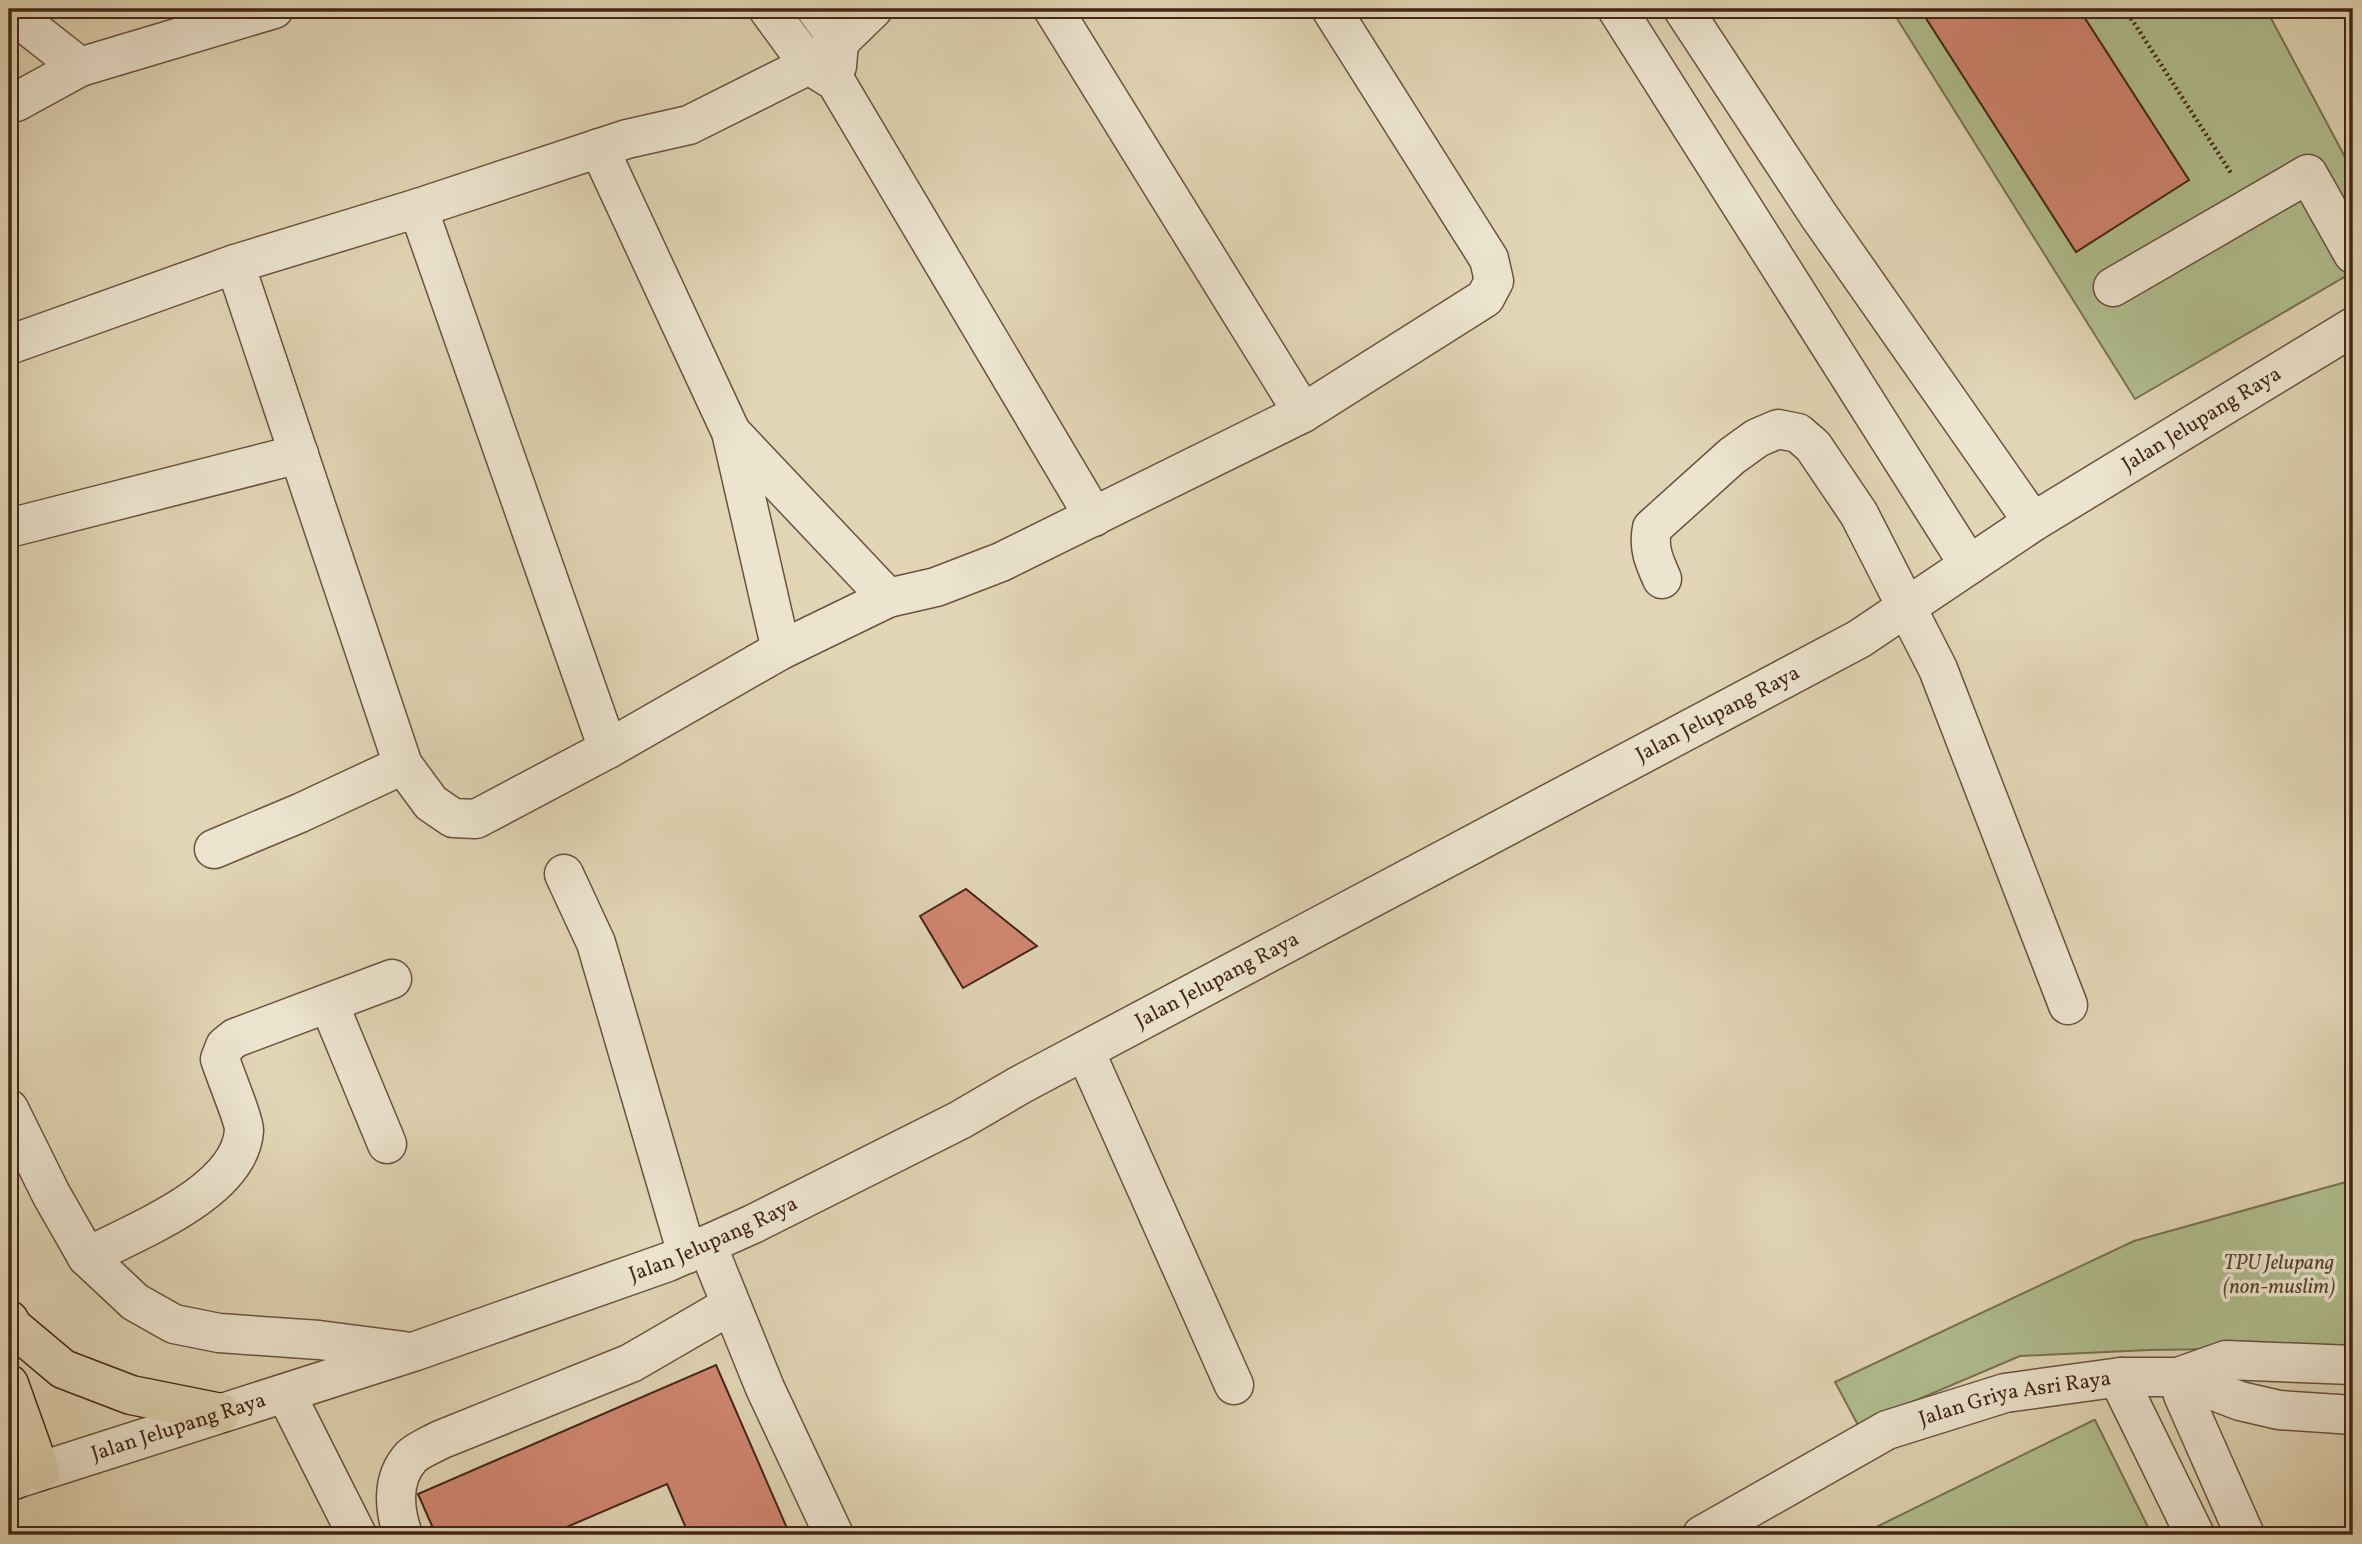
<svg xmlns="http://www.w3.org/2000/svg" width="2362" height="1544" viewBox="0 0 2362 1544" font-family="Vollkorn,serif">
  <rect width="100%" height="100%" fill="#e1d5b5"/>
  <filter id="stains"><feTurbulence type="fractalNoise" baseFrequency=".00286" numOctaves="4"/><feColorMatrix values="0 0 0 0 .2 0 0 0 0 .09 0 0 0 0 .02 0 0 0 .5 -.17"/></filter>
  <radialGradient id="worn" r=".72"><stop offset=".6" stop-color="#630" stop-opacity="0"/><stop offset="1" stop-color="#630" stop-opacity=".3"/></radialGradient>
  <g fill="#b0be90" stroke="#7a7254" stroke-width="2">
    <path d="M1891,9H2266L2353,172V272L2135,399Z"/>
    <path d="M2353,1180V1347L2149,1350L2020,1356L1858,1425L1835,1382L2134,1241Z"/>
    <path d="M2095,1420L2152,1535H1860L2094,1420Z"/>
  </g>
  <g fill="#d08672" stroke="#442617" stroke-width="2">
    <path d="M1920,9H2079L2189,180L2076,252Z"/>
    <path d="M966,889L1037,946L963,988L920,916Z"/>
    <path d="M716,1365L790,1535H689L667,1484L548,1535H436L418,1494Z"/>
  </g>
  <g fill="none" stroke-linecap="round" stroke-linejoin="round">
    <defs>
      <g id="minor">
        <path d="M768,9L809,65L836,82L1094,517"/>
        <path d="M816,9L839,42L837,66"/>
        <path d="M1053,9L1303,413"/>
        <path d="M1617,9L1969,565"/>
        <path d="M1683,9L1819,216L2033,522"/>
        <path d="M9,11L80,67"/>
        <path d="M9,100L16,102L80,67L274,9"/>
        <path d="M599,148L731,432L781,650"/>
        <path d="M418,208L608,749"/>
        <path d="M235,264L403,765L431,803L453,818L476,819L608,749L781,650L888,598L936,587L1001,562L1303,413L1485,298L1494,281L1489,259L1331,9"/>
        <path d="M2113,287L2308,174L2353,254"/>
        <path d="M9,345L235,264L418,208L627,139L689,125L809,65L839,42L873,9"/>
        <path d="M731,432L888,598"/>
        <path d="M9,528L299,454"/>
        <path d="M1662,579C1654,561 1648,548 1652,528L1732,456L1757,438L1778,429L1798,433L1813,446L1859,514L1938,669L2068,1005"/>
        <path d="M214,849L300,813L403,765"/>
        <path d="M564,874L596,943L687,1254"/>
        <path d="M329,1004L387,1144"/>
        <path d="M1085,1051L1234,1385"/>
        <path d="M9,1109L51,1194L87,1257L135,1302L174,1324L219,1333L319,1340L404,1351"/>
        <path d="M707,1245L765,1388L834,1535"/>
        <path d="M87,1257C134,1232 241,1192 244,1130C244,1120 224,1072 220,1059L225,1046L235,1038L392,979"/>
        <path d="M2121,1377L2123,1388L2195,1535"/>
        <path d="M2178,1377L2240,1401L2279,1410L2353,1415"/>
        <path d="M2178,1377L2183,1395L2245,1535"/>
        <path d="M286,1394L357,1535"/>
        <path id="s1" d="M10,1481L413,1352L668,1262L753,1224L960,1120L1020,1085L1859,639L2033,522L2353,327"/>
        <path d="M403,1535C394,1509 391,1479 411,1457C418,1450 431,1445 440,1440L631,1363L731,1305"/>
        <path id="s2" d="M1702,1535L1887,1430L2005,1393L2121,1377H2178L2226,1360L2353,1365"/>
      </g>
      <g id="highway">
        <path d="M9,1320L13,1327L63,1369L131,1395L221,1413"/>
        <path d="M9,1384L40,1471"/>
        <path d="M9,1466L14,1480"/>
      </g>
    </defs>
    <use href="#minor" stroke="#6b523e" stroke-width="41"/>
    <use href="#highway" stroke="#442617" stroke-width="41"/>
    <path stroke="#442617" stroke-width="4.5" stroke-dasharray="2 3.5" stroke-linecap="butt" d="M2125,9L2231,173"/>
    <use href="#minor" stroke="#ece4cf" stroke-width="38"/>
    <use href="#highway" stroke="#e1d5b5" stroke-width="38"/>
  </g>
  <g text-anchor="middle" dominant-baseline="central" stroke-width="7" stroke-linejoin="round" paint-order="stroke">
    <g font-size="21" fill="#442617" stroke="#ece4cf">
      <text stroke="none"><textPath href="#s1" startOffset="2445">Jalan Jelupang Raya</textPath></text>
      <text stroke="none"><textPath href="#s1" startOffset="1878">Jalan Jelupang Raya</textPath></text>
      <text stroke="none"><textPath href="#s1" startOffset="1311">Jalan Jelupang Raya</textPath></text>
      <text stroke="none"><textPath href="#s1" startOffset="744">Jalan Jelupang Raya</textPath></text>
      <text stroke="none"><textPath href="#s2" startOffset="345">Jalan Griya Asri Raya</textPath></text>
      <text stroke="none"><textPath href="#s1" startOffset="177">Jalan Jelupang Raya</textPath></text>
    </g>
    <g font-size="21" font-style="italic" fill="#5a442f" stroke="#ece4cf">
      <text x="2279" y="1263">TPU Jelupang<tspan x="2279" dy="24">(non-muslim)</tspan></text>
    </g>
  </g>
  <rect width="2362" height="1544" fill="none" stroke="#e1d5b5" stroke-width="35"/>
  <rect x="10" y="10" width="2341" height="1523" fill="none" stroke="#442617" stroke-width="3.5"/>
  <rect x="18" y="18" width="2327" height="1509" fill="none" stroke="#442617" stroke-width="2"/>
  <rect width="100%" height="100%" filter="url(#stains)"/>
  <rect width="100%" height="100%" fill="url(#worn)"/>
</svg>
